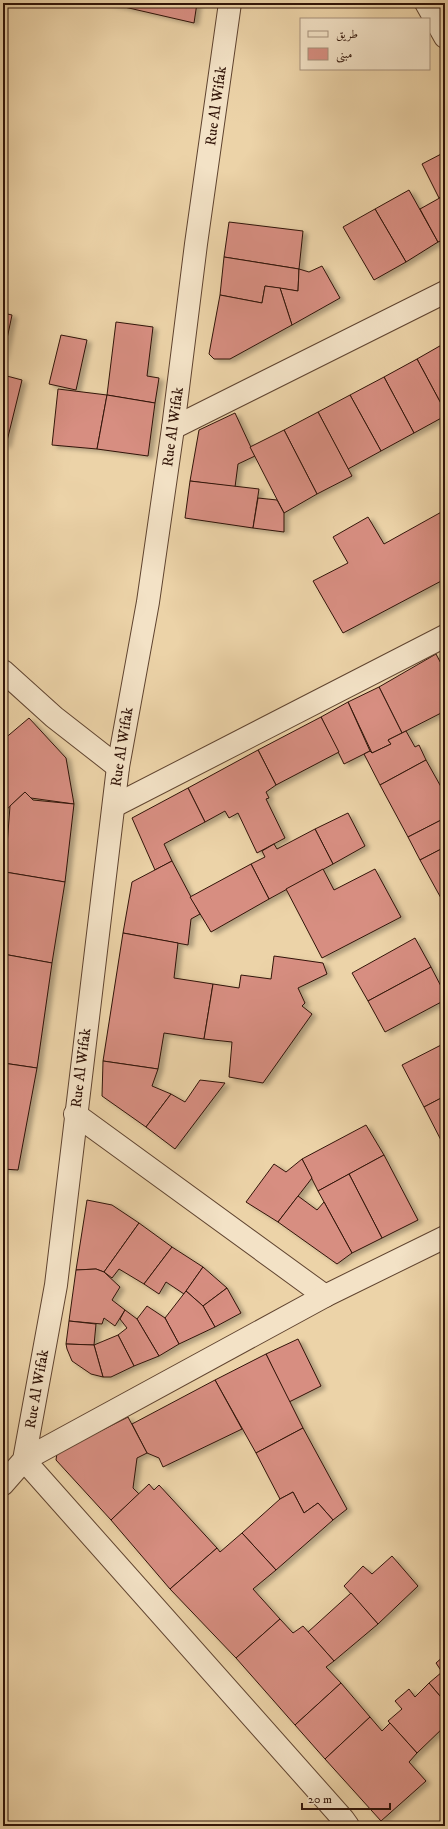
<svg xmlns="http://www.w3.org/2000/svg" width="448" height="1829" viewBox="0 0 448 1829" font-family="'IM FELL DW Pica',Amiri,serif">
  <defs>
    <filter id="shadow"><feDropShadow dx="4.5" dy="2.5" stdDeviation="2" flood-color="#0004"/></filter>
  </defs>
  <rect width="100%" height="100%" fill="#ecd3a8"/>
  <filter id="stains"><feTurbulence type="fractalNoise" baseFrequency=".005" numOctaves="4"/><feColorMatrix values="0 0 0 0 .2 0 0 0 0 .09 0 0 0 0 .02 0 0 0 .5 -.17"/></filter>
  <radialGradient id="worn" r=".72"><stop offset=".6" stop-color="#630" stop-opacity="0"/><stop offset="1" stop-color="#630" stop-opacity=".3"/></radialGradient>
  <g fill="#d78e81" stroke="#311408" filter="url(#shadow)">
    <path d="M107,3H197L194,23Z"/>
    <path d="M445,152V195L439,198L422,164Z"/>
    <path d="M409,190L438,242L406,262L375,209Z"/>
    <path d="M445,195V239L438,242L420,209Z"/>
    <path d="M375,209L406,262L374,280L343,227Z"/>
    <path d="M229,222L303,231L299,269L224,257Z"/>
    <path d="M224,257L299,269L298,291L265,286L262,303L220,295Z"/>
    <path d="M322,266L340,298L292,325L280,288L298,291L299,269L309,272Z"/>
    <path d="M265,286L280,288L292,325L230,359H214L209,354L220,295L262,303Z"/>
    <path d="M3,313L12,315L3,358Z"/>
    <path d="M116,322L153,327L147,376L159,378L155,403L107,395Z"/>
    <path d="M61,335L87,340L76,390L49,384Z"/>
    <path d="M445,343V411L417,359Z"/>
    <path d="M417,359L445,411V416L414,433L384,377Z"/>
    <path d="M3,375L22,380L6,445H3Z"/>
    <path d="M384,377L414,433L381,451L350,395Z"/>
    <path d="M58,389L107,395L97,449L52,445Z"/>
    <path d="M107,395L155,403L148,456L97,449Z"/>
    <path d="M350,395L381,451L348,469L318,412Z"/>
    <path d="M318,412L352,476L317,494L284,430Z"/>
    <path d="M235,413L255,456L238,464L235,487L190,481L199,430Z"/>
    <path d="M284,430L317,494L284,513L250,447Z"/>
    <path d="M190,481L259,489L253,528L185,518Z"/>
    <path d="M258,498L277,500L284,513V532L253,528Z"/>
    <path d="M445,510V579L343,633L313,581L348,563L333,537L368,517L384,544Z"/>
    <path d="M436,654L445,671V711L402,733L379,687Z"/>
    <path d="M379,687L402,733L388,740L391,744L372,753L348,702Z"/>
    <path d="M348,702L370,751L344,764L321,717Z"/>
    <path d="M321,717L339,752L276,785L258,750Z"/>
    <path d="M29,718L66,758L74,804L31,798L25,792L3,813V740Z"/>
    <path d="M406,731L415,747L419,745L426,760L380,785L364,754L370,751L372,753L391,744L388,740Z"/>
    <path d="M258,750L276,785L266,792L269,798L266,799L285,838L257,853L238,813L229,818L225,811L205,822L188,788Z"/>
    <path d="M426,760L445,794V818L408,837L380,785Z"/>
    <path d="M188,788L205,822L164,844L172,861L155,870L132,818Z"/>
    <path d="M25,792L33,800L74,804L65,882L5,872L10,806Z"/>
    <path d="M348,813L365,846L333,864L315,829Z"/>
    <path d="M445,818V847L420,860L408,837Z"/>
    <path d="M315,829L333,864L269,899L251,864L265,857L262,851L274,844L277,849Z"/>
    <path d="M445,847V898L442,900L420,860Z"/>
    <path d="M172,861L200,914L191,919L188,945L123,933L132,882Z"/>
    <path d="M251,864L269,899L211,932L190,897Z"/>
    <path d="M323,869L334,890L375,869L401,917L322,958L286,889Z"/>
    <path d="M5,872L65,882L52,963L3,954V884Z"/>
    <path d="M123,933L178,943L174,978L213,984L204,1039L164,1033L158,1069L103,1061Z"/>
    <path d="M415,938L431,967L368,1001L352,973Z"/>
    <path d="M3,954L52,963L37,1068L3,1063Z"/>
    <path d="M274,956L323,963L327,974L298,988L305,1003L302,1006L312,1014L263,1083L229,1077L232,1042L204,1039L213,984L239,988L241,975L271,979Z"/>
    <path d="M431,967L445,994V1000L385,1032L368,1001Z"/>
    <path d="M445,1043V1096L424,1107L402,1065Z"/>
    <path d="M103,1061L158,1069L152,1086L171,1094L146,1127L102,1096Z"/>
    <path d="M3,1063L37,1068L18,1170L3,1169Z"/>
    <path d="M200,1080L225,1083L175,1149L146,1127L171,1094L185,1102Z"/>
    <path d="M445,1096V1148L424,1107Z"/>
    <path d="M366,1125L384,1155L318,1191L302,1159Z"/>
    <path d="M384,1155L418,1220L382,1238L349,1174Z"/>
    <path d="M302,1159L312,1178L278,1222L246,1202L274,1164L286,1172Z"/>
    <path d="M349,1174L382,1238L352,1253L318,1191Z"/>
    <path d="M298,1196L317,1210L324,1202L352,1253L337,1264L278,1222Z"/>
    <path d="M87,1200L112,1205L139,1223L104,1272L96,1269L76,1270Z"/>
    <path d="M139,1223L172,1247L144,1284L119,1269L112,1278L104,1272Z"/>
    <path d="M172,1247L203,1267L184,1294L166,1282L159,1294L144,1284Z"/>
    <path d="M203,1267L227,1288L203,1306L186,1291Z"/>
    <path d="M96,1269L104,1272L120,1287L112,1300L125,1310L115,1326L104,1318L102,1324L69,1321L76,1270Z"/>
    <path d="M227,1288L241,1313L215,1327L203,1306Z"/>
    <path d="M186,1291L203,1306L215,1327L179,1344L165,1318Z"/>
    <path d="M147,1306L165,1318L179,1344L159,1356L137,1319Z"/>
    <path d="M125,1310L137,1319L159,1356L134,1366L118,1335L127,1328L120,1319Z"/>
    <path d="M69,1321L96,1324L94,1345L66,1344Z"/>
    <path d="M118,1335L134,1366L111,1377H103L94,1345Z"/>
    <path d="M298,1339L321,1386L289,1402L266,1354Z"/>
    <path d="M66,1344L94,1345L103,1377L91,1374L72,1361L67,1349Z"/>
    <path d="M266,1354L303,1428L256,1453L215,1380Z"/>
    <path d="M215,1380L242,1429L163,1467L159,1458L147,1453L132,1424Z"/>
    <path d="M128,1417L147,1453L137,1458L133,1488L139,1494L111,1520L56,1460L57,1453Z"/>
    <path d="M303,1428L347,1509L333,1520L318,1503L304,1513L293,1492L280,1499L256,1453Z"/>
    <path d="M149,1484L154,1490L159,1485L217,1548L170,1589L111,1520Z"/>
    <path d="M293,1492L304,1513L318,1503L333,1520L276,1570L242,1533L280,1499Z"/>
    <path d="M242,1533L276,1570L253,1589L280,1619L236,1658L170,1589L217,1548L220,1552Z"/>
    <path d="M392,1556L418,1586L378,1624L344,1586L363,1566L372,1574Z"/>
    <path d="M351,1593L378,1624L334,1661L308,1632Z"/>
    <path d="M280,1619L293,1633L303,1626L334,1661L326,1667L341,1683L295,1725L236,1658Z"/>
    <path d="M445,1655V1702L429,1683L442,1672L436,1663Z"/>
    <path d="M341,1683L370,1717L325,1759L295,1725Z"/>
    <path d="M429,1683L445,1702V1726L417,1753L388,1721L402,1709L395,1701L409,1689L415,1697Z"/>
    <path d="M370,1717L382,1731L390,1723L417,1753L409,1762L426,1781L381,1821L325,1759Z"/>
  </g>
  <g fill="none" stroke-linecap="round" stroke-linejoin="round">
    <defs>
      <g id="street">
        <path d="M426,3L445,37"/>
        <path d="M173,428L445,292"/>
        <path d="M3,671L54,717L118,767"/>
        <path d="M114,806L445,636"/>
        <path d="M75,1114L325,1296"/>
        <path d="M3,1484L24,1460L56,1285L118,767L148,602L173,428L196,244L230,3"/>
        <path d="M348,1826L343,1819L24,1460L325,1296L445,1237"/>
      </g>
    </defs>
    <use href="#street" stroke="#604430" stroke-width="24"/>
    <use href="#street" stroke="#f3e2c6" stroke-width="22"/>
  </g>
  <g text-anchor="middle" dominant-baseline="central" stroke-width="3" stroke-linejoin="round" paint-order="stroke">
    <g font-size="15" fill="#311408" stroke="#f3e2c6">
      <text transform="translate(216 106) rotate(-82)">Rue Al Wifak</text>
      <text transform="translate(173 427) rotate(-82)">Rue Al Wifak</text>
      <text transform="translate(122 747) rotate(-81)">Rue Al Wifak</text>
      <text transform="translate(81 1068) rotate(-83)">Rue Al Wifak</text>
      <text transform="translate(37 1389) rotate(-80)">Rue Al Wifak</text>
    </g>
  </g>
  <rect width="448" height="1829" fill="none" stroke="#ecd3a8" stroke-width="16"/>
  <rect x="4" y="4" width="440" height="1821" fill="none" stroke="#311408" stroke-width="2"/>
  <rect x="8" y="8" width="432" height="1813" fill="none" stroke="#311408"/>
  <rect x="300" y="18" width="130" height="52" fill="#f3e2c6" stroke="#a5907a"/>
  <rect x="308" y="31" width="20" height="6" fill="#f3e2c6" stroke="#a5907a"/>
  <text x="336" y="38" font-size="12" fill="#311408">طريق</text>
  <rect x="308" y="48" width="20" height="12" fill="#d78e81" stroke="#a5907a"/>
  <text x="336" y="58" font-size="12" fill="#311408">مبنى</text>
  <path d="M302 1803v6h88v-6" fill="none" stroke="#311408" stroke-width="2"/>
  <text x="308" y="1803" font-size="12" fill="#311408" stroke="#f3e2c6" stroke-width="3" paint-order="stroke">20 m</text>
  <rect width="100%" height="100%" filter="url(#stains)"/>
  <rect width="100%" height="100%" fill="url(#worn)"/>
</svg>
